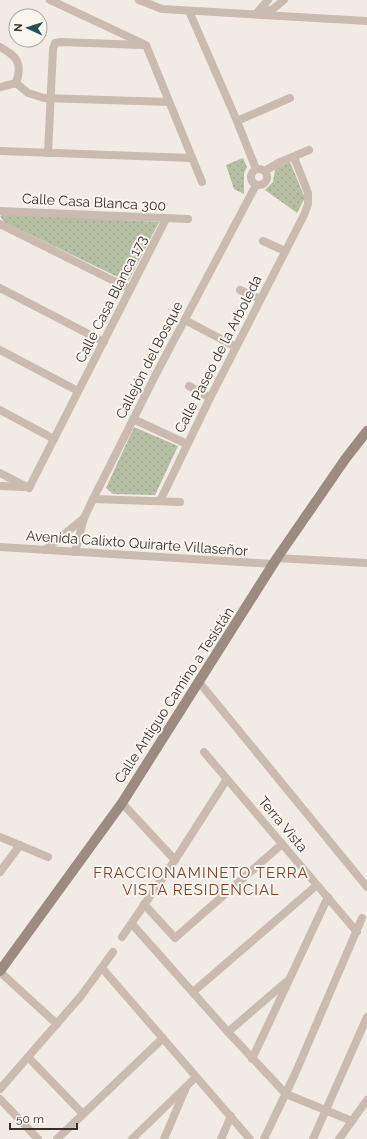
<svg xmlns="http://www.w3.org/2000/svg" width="367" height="1139" viewBox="0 0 367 1139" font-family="Raleway,sans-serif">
  <defs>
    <pattern id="grass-dots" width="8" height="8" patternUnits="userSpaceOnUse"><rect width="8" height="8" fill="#b6bfa4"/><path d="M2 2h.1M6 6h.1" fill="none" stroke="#9da48d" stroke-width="1.8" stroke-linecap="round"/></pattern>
  </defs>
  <rect width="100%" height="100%" fill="#f1ebe3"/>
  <g fill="url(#grass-dots)">
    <path d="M243,158L247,167L244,173V194L234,189L226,165Z"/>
    <path d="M290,162L305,198L297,213L265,190L273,182L275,169Z"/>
    <path d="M5,214L159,222L128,282L4,222L0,216Z"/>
    <path d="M134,427L178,446L155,495L113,494L106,488Z"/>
  </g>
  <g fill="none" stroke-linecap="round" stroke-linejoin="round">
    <g stroke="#c9bbaf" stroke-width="8">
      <path d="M50,0L146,45L202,182"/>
      <path d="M139,0L162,9L367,21"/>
      <path d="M189,11L237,121L256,169"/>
      <path d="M262,13L273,9L284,0"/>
      <path d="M256,14L268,0"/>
      <path d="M0,47C17,56 23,63 16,83L0,87"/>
      <path d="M16,83L28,93L44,98L169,102"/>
      <path d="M237,121L290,98"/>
      <path d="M0,151L192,158"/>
      <path d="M48,153L53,49L55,43L61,42L142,45"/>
      <circle cx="259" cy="177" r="8"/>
      <path d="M265,171L278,163L309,150"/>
      <path d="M0,211L188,219"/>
      <path d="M0,224L130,289"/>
      <path d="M263,241L285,251"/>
      <path d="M0,288L104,342"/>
      <path d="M240,290L260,299"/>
      <path d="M185,320L236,347"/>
      <path d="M0,350L78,391"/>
      <path d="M189,386L210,398"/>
      <path d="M0,410L54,439"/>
      <path d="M133,419L187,444"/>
      <path d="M0,473L29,488"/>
      <path d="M0,486L25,487"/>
      <path d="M29,488L166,219"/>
      <path d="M93,499L180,502"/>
      <path d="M160,501L210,398L304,215L308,204V193L294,157"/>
      <path d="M0,547L273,564"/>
      <path d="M45,550L84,518"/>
      <path d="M75,552L84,518L93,499L156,374L256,185"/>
      <path d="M277,558L367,563"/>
      <path d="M199,682L367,887"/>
      <path d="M204,752L357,932"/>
      <path d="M122,803L175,860"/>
      <path d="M0,837L48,857"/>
      <path d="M0,872L20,845"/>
      <path d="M144,904L175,938L282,844"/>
      <path d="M132,924L228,1032L286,1094L352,1121"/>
      <path d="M122,937L175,860L227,779"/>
      <path d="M102,968L250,1139"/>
      <path d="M0,972L57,1024"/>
      <path d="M193,992L317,885"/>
      <path d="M228,1032L286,982"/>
      <path d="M28,1057L83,1114"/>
      <path d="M252,1059L328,897"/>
      <path d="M0,1089L81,996L113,952"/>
      <path d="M0,1099L38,1139"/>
      <path d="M57,1139L163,1038"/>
      <path d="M132,1139L196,1077"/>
      <path d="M164,1139L185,1090"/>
      <path d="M221,1139L231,1116"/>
      <path d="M264,1139L295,1074L362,918"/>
      <path d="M313,1139L367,1017"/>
      <path d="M339,1139L367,1100"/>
    </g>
    <path stroke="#9c8b81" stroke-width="10" d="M0,971L122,803L277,558L346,458L367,431"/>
  </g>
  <g text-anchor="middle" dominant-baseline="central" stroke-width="4" stroke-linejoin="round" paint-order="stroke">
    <g font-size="14" fill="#38302c" stroke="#f9f5ef">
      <text transform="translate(94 202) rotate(3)">Calle Casa Blanca 300</text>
      <text transform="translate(111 299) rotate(-63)">Calle Casa Blanca 173</text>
      <text transform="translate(218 354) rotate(-63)">Calle Paseo de la Arboleda</text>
      <text transform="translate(149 360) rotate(-63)">Callejón del Bosque</text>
      <text transform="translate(137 543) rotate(4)">Avenida Calixto Quirarte Villaseñor</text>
      <text transform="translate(174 695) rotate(-57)">Calle Antiguo Camino a Tesistán</text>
      <text transform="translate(283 824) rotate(50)">Terra Vista</text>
    </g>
    <g font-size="15" letter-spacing="1" fill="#7e432e" stroke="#f9f5ef">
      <text x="201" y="873">FRACCIONAMINETO TERRA<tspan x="201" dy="17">VISTA RESIDENCIAL</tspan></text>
    </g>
  </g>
  <g transform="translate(28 28) rotate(273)"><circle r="19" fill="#f9f5ef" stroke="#aca6a1"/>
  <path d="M0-3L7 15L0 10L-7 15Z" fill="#265256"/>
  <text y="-6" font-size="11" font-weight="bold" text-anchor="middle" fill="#38302c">N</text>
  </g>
  <path d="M10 1123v6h67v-6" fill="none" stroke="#38302c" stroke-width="2"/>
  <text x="16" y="1123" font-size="12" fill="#38302c" stroke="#f9f5ef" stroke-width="3" paint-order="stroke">50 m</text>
</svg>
